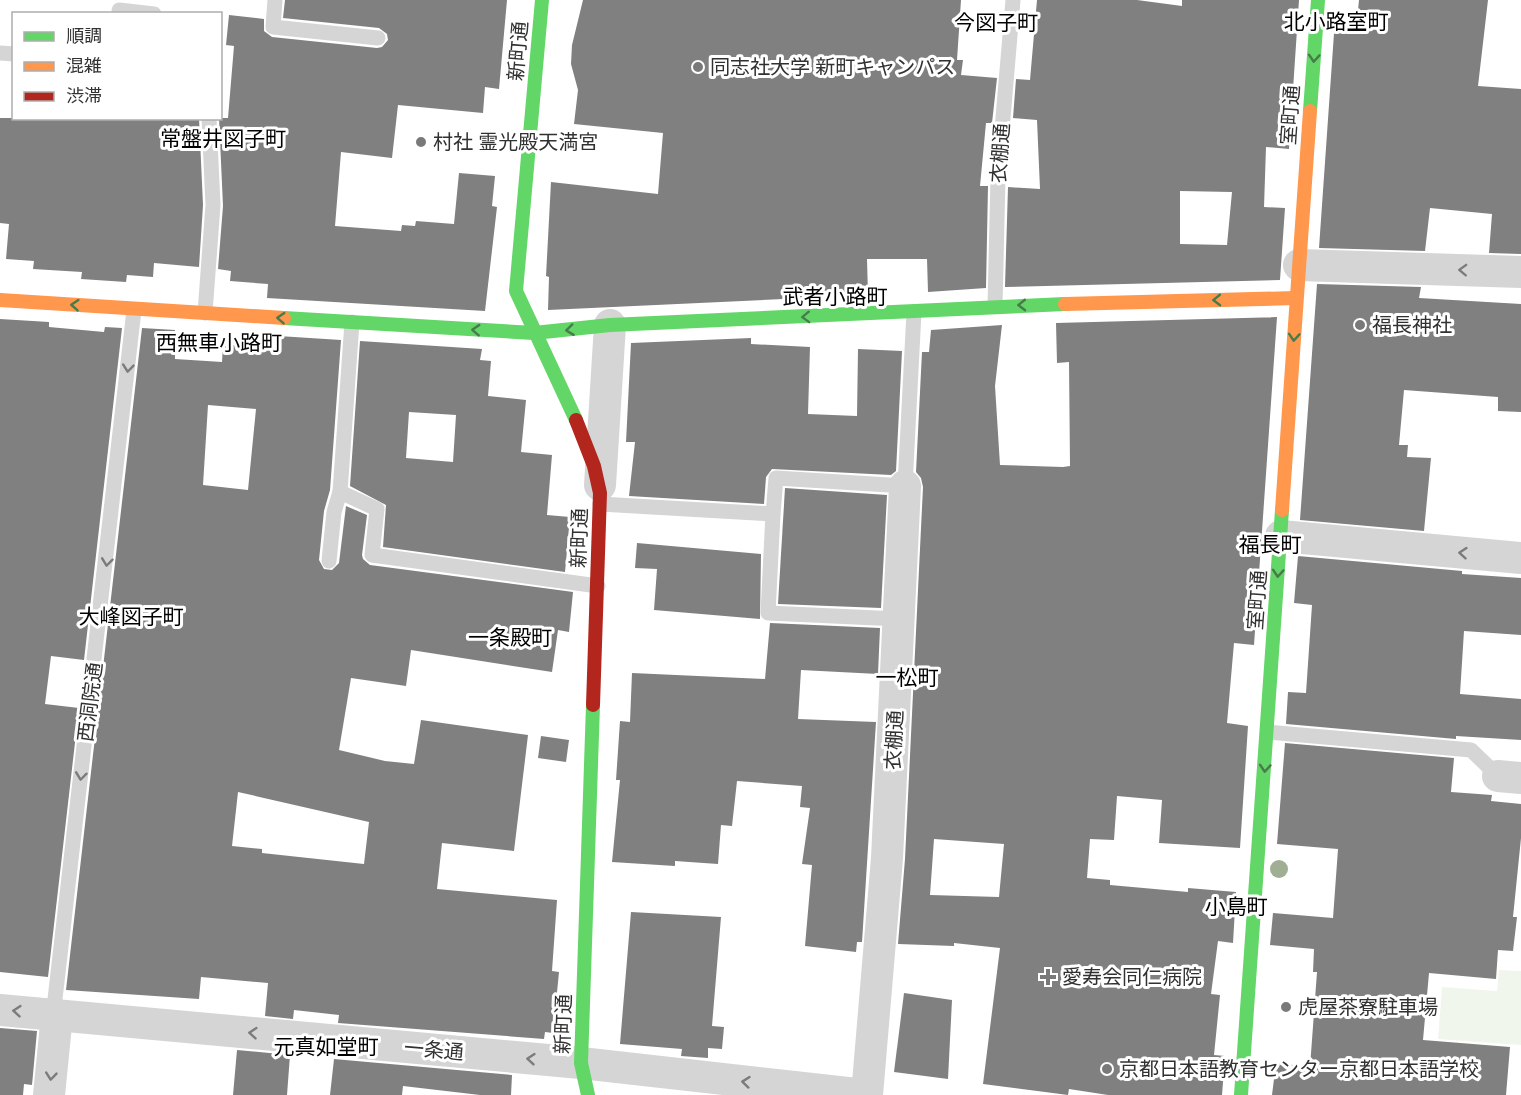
<svg xmlns="http://www.w3.org/2000/svg" width="1521" height="1095" viewBox="0 0 1521 1095" font-family="'DM Sans','Noto Sans JP',sans-serif">
  <rect width="100%" height="100%" fill="#fff"/>
  <path fill="#f1f6ed" d="M1499,970L1521,971V1045L1438,1039L1442,987L1497,991Z"/>
  <g fill="#808080" fill-rule="evenodd">
    <path d="M285,0H507L499,89L485,87L483,113L398,105L392,158L341,152L335,226L401,231L402,225L415,226L416,221L454,224L459,173L495,176L492,206L497,207L485,311L267,298L268,284L230,281L231,271L218,269L223,206L219,118H228L234,46L226,45L229,15L264,19V31L272,37L377,48L382,47L388,40L387,34L379,28L283,18Z"/>
    <path d="M583,0H961L957,60H963L961,75L997,78L992,123H986L980,186H988L986,288L928,292L927,259H867L868,295L548,310L549,277L546,276L551,182L658,194L663,133L574,124L578,90L571,64L572,45Z"/>
    <path d="M1037,0H1137L1182,6V0H1299L1289,149L1266,147L1264,207L1285,208L1280,280L1005,287L1008,187L1040,189L1037,120L1013,118L1016,79L1030,80ZM1180,191L1232,192L1227,245L1180,244Z"/>
    <path d="M1359,0H1488L1478,86L1521,89V254L1489,253L1492,214L1430,208L1425,251L1319,248L1335,19L1357,21Z"/>
    <path d="M0,118H199L203,205L199,267L154,263L153,277L127,275L126,282L81,279L82,272L33,269L34,261L6,259L9,224L0,223Z"/>
    <path d="M1317,284L1421,287L1419,298L1521,304V412L1498,411V397L1404,390L1399,445H1408L1407,457L1431,458L1424,531L1300,520Z"/>
    <path d="M1277,317L1254,645L1234,643L1227,723L1248,726L1240,848L1159,843L1162,800L1117,796L1114,840L1090,839L1087,878L1110,880V885L1188,892V888L1236,892L1233,943L1218,941L1211,994L1220,995L1214,1055L1225,1056L1222,1095H1108L1069,1089L1068,1095L983,1084L1000,948L954,943V946L898,944L905,859L923,487L921,478L916,472L922,352H929L931,330L1002,325L995,386L1000,465L1063,467L1070,466L1069,362L1057,363L1056,323ZM934,839L1004,844L999,897L930,895Z"/>
    <path d="M0,319L49,322V327L104,332L105,327L122,328L84,660L51,656L45,704L79,708L48,977L0,972Z"/>
    <path d="M142,328L175,330V359L222,362L223,344L262,347L263,335L341,340L330,490L324,511L319,560L324,569L332,570L339,563L346,506L367,515L362,555L363,559L370,565L573,592L569,632L558,630L552,672L411,650L406,686L351,678L339,750L385,761L414,764L421,720L528,735L514,851L442,843L437,889L557,900L552,971L559,972L553,1033L545,1032L544,1039L338,1023L339,1015L294,1010L293,1019L265,1016L268,983L201,977L199,999L66,990ZM208,405L256,409L248,490L203,485ZM238,792L369,822L364,864L262,853V849L232,846Z"/>
    <path d="M751,338V344L810,347L808,414L857,416L858,349L902,351L896,471L891,475L772,469L766,477L764,504L629,496L635,442H626L631,343Z"/>
    <path d="M360,341L482,349L480,360L491,361L488,396L526,400L521,452L552,455L547,515L570,517L565,572L383,547L386,505L350,486ZM409,412L456,415L453,462L406,458Z"/>
    <path d="M785,488L887,495L881,608L778,604Z"/>
    <path d="M637,543L761,554L760,619L654,610L657,569L635,568Z"/>
    <path d="M1298,556L1462,571V574L1521,578V635L1464,631L1460,694L1521,699V740L1456,736V739L1286,724L1288,692L1306,693L1312,605L1294,603Z"/>
    <path d="M770,623L880,628L878,674L801,670L798,719L876,722L862,942H857L856,952L805,946L812,865L802,864L810,808L800,807L802,786L737,781L732,826L721,825L718,864L675,861V866L612,862L620,780H616L620,721L630,722L632,673L765,679Z"/>
    <path d="M541,736L569,740L566,762L538,758Z"/>
    <path d="M1285,743L1454,758L1451,792L1492,795L1491,801L1521,804V838L1513,917H1517L1513,951L1498,950L1496,979L1429,973L1423,1040L1510,1047L1506,1095H1272L1276,1063L1310,1067L1317,972H1313L1314,949L1270,945L1273,913L1333,918L1338,849L1277,844Z"/>
    <path d="M631,912L721,917L712,1026L724,1027L722,1049L708,1048V1058L681,1056L682,1049L620,1044Z"/>
    <path d="M904,993L952,1000L948,1079L894,1072Z"/>
    <path d="M0,1028L37,1031L32,1085L24,1084L23,1095H0Z"/>
    <path d="M237,1050L290,1055L287,1095H233Z"/>
    <path d="M334,1059L512,1075L511,1095H480L403,1086L402,1095H330Z"/>
  </g>
  <g fill="none" stroke-linecap="round" stroke-linejoin="round">
    <g stroke="#d5d5d5" stroke-width="15">
      <path d="M275,0L273,27L378,38"/>
      <path d="M119,10L154,14"/>
      <path d="M0,53L14,54"/>
      <path d="M995,306L998,177L1013,0"/>
      <path d="M205,313L213,205L209,118"/>
      <path d="M340,492L377,509L372,555L598,586"/>
      <path d="M600,504L773,514L776,478L905,486L914,312"/>
      <path d="M773,514L768,613L899,619"/>
      <path d="M329,561L334,512L340,492L352,322"/>
      <path d="M1268,732L1471,750L1498,776"/>
      <path d="M57,1015L55,999L134,310"/>
    </g>
    <g stroke="#d5d5d5" stroke-width="32">
      <path d="M1299,265L1521,272"/>
      <path d="M600,485L610,325"/>
      <path d="M1281,536L1521,558"/>
      <path d="M1498,776L1521,778"/>
      <path d="M0,1010L581,1063L866,1095"/>
      <path d="M49,1095L57,1015"/>
      <path d="M867,1095L887,858L905,486"/>
    </g>
    <g stroke="#63d668" stroke-width="14">
      <path d="M542,0L516,291L576,420"/>
      <path d="M1310,111L1318,0"/>
      <path d="M284,318L534,333L610,325L1065,304"/>
      <path d="M588,1095L581,1063L593,705"/>
      <path d="M1241,1095L1282,510"/>
    </g>
    <g stroke="#ff974d" stroke-width="14">
      <path d="M0,300L284,318"/>
      <path d="M1065,304L1296,298"/>
      <path d="M1282,510L1310,111"/>
    </g>
    <path stroke="#b3261e" stroke-width="14" d="M576,420L594,466L600,493L593,705"/>
  </g>
  <circle fill="#a0af94" cx="1279" cy="869" r="9"/>
  <defs><path id="oneway-chevron" d="M-2-3.5L2.5 0L-2 3.5" fill="none" stroke-width="1.6" stroke-linecap="round" stroke-linejoin="round" transform="scale(1.5)"/></defs>
  <g stroke="#487b4a">
    <use href="#oneway-chevron" transform="translate(1314 58) rotate(94)"/>
    <use href="#oneway-chevron" transform="translate(1217 300) rotate(179)"/>
    <use href="#oneway-chevron" transform="translate(75 305) rotate(-176)"/>
    <use href="#oneway-chevron" transform="translate(1022 305) rotate(179)"/>
    <use href="#oneway-chevron" transform="translate(806 317) rotate(178)"/>
    <use href="#oneway-chevron" transform="translate(281 318) rotate(-177)"/>
    <use href="#oneway-chevron" transform="translate(476 330) rotate(-177)"/>
    <use href="#oneway-chevron" transform="translate(570 330) rotate(173)"/>
    <use href="#oneway-chevron" transform="translate(1294 337) rotate(94)"/>
    <use href="#oneway-chevron" transform="translate(1278 573) rotate(94)"/>
    <use href="#oneway-chevron" transform="translate(1265 768) rotate(94)"/>
  </g>
  <g stroke="#7b7b7b">
    <use href="#oneway-chevron" transform="translate(1463 270) rotate(-178)"/>
    <use href="#oneway-chevron" transform="translate(128 368) rotate(96)"/>
    <use href="#oneway-chevron" transform="translate(1463 553) rotate(-175)"/>
    <use href="#oneway-chevron" transform="translate(107 562) rotate(97)"/>
    <use href="#oneway-chevron" transform="translate(81 776) rotate(97)"/>
    <use href="#oneway-chevron" transform="translate(17 1011) rotate(-175)"/>
    <use href="#oneway-chevron" transform="translate(253 1033) rotate(-175)"/>
    <use href="#oneway-chevron" transform="translate(531 1059) rotate(-175)"/>
    <use href="#oneway-chevron" transform="translate(51 1076) rotate(96)"/>
    <use href="#oneway-chevron" transform="translate(746 1082) rotate(-174)"/>
  </g>
  <g fill="#797979" stroke="#fff" stroke-width="2">
    <circle cx="698" cy="67" r="6"/>
    <circle cx="421" cy="142" r="6"/>
    <circle cx="1360" cy="325" r="6"/>
    <path d="M1045 968h6v6h6v6h-6v6h-6v-6h-6v-6h6z"/>
    <circle cx="1286" cy="1007" r="6"/>
    <circle cx="1107" cy="1069" r="6"/>
  </g>
  <g text-anchor="middle" dominant-baseline="central" stroke-width="6" stroke-linejoin="round" paint-order="stroke">
    <g font-size="20" fill="#313131" stroke="#fff">
      <text transform="translate(518 51) rotate(-85)">新町通</text>
      <text transform="translate(1290 115) rotate(-86)">室町通</text>
      <text transform="translate(1000 153) rotate(-86)">衣棚通</text>
      <text transform="translate(579 538) rotate(-88)">新町通</text>
      <text transform="translate(1257 600) rotate(-86)">室町通</text>
      <text transform="translate(90 702) rotate(-83)">西洞院通</text>
      <text transform="translate(894 740) rotate(-87)">衣棚通</text>
      <text transform="translate(563 1024) rotate(-88)">新町通</text>
      <text transform="translate(434 1050) rotate(5)">一条通</text>
    </g>
    <g font-size="20" fill="#313131" stroke="#fff" text-anchor="start">
      <text x="710" y="67">同志社大学 新町キャンパス</text>
      <text x="433" y="142">村社 霊光殿天満宮</text>
      <text x="1372" y="325">福長神社</text>
      <text x="1062" y="977">愛寿会同仁病院</text>
      <text x="1298" y="1007">虎屋茶寮駐車場</text>
      <text x="1119" y="1069">京都日本語教育センター京都日本語学校</text>
    </g>
    <g font-size="21" fill="#000" stroke="#fff">
      <text x="1336" y="22">北小路室町</text>
      <text x="996" y="23">今図子町</text>
      <text x="223" y="139">常盤井図子町</text>
      <text x="835" y="297">武者小路町</text>
      <text x="219" y="343">西無車小路町</text>
      <text x="1270" y="545">福長町</text>
      <text x="131" y="617">大峰図子町</text>
      <text x="510" y="638">一条殿町</text>
      <text x="907" y="678">一松町</text>
      <text x="1236" y="907">小島町</text>
      <text x="326" y="1047">元真如堂町</text>
    </g>
  </g>
  <rect x="12" y="12" width="210" height="108" fill="#ffffff" stroke="#adadad" stroke-width="1.5"/>
  <rect x="24" y="32" width="30" height="9" fill="#63d668" stroke="#adadad" stroke-width="1.5"/>
  <text x="66" y="42" font-size="18" fill="#313131">順調</text>
  <rect x="24" y="62" width="30" height="9" fill="#ff974d" stroke="#adadad" stroke-width="1.5"/>
  <text x="66" y="72" font-size="18" fill="#313131">混雑</text>
  <rect x="24" y="92" width="30" height="9" fill="#b3261e" stroke="#adadad" stroke-width="1.5"/>
  <text x="66" y="102" font-size="18" fill="#313131">渋滞</text>
</svg>
